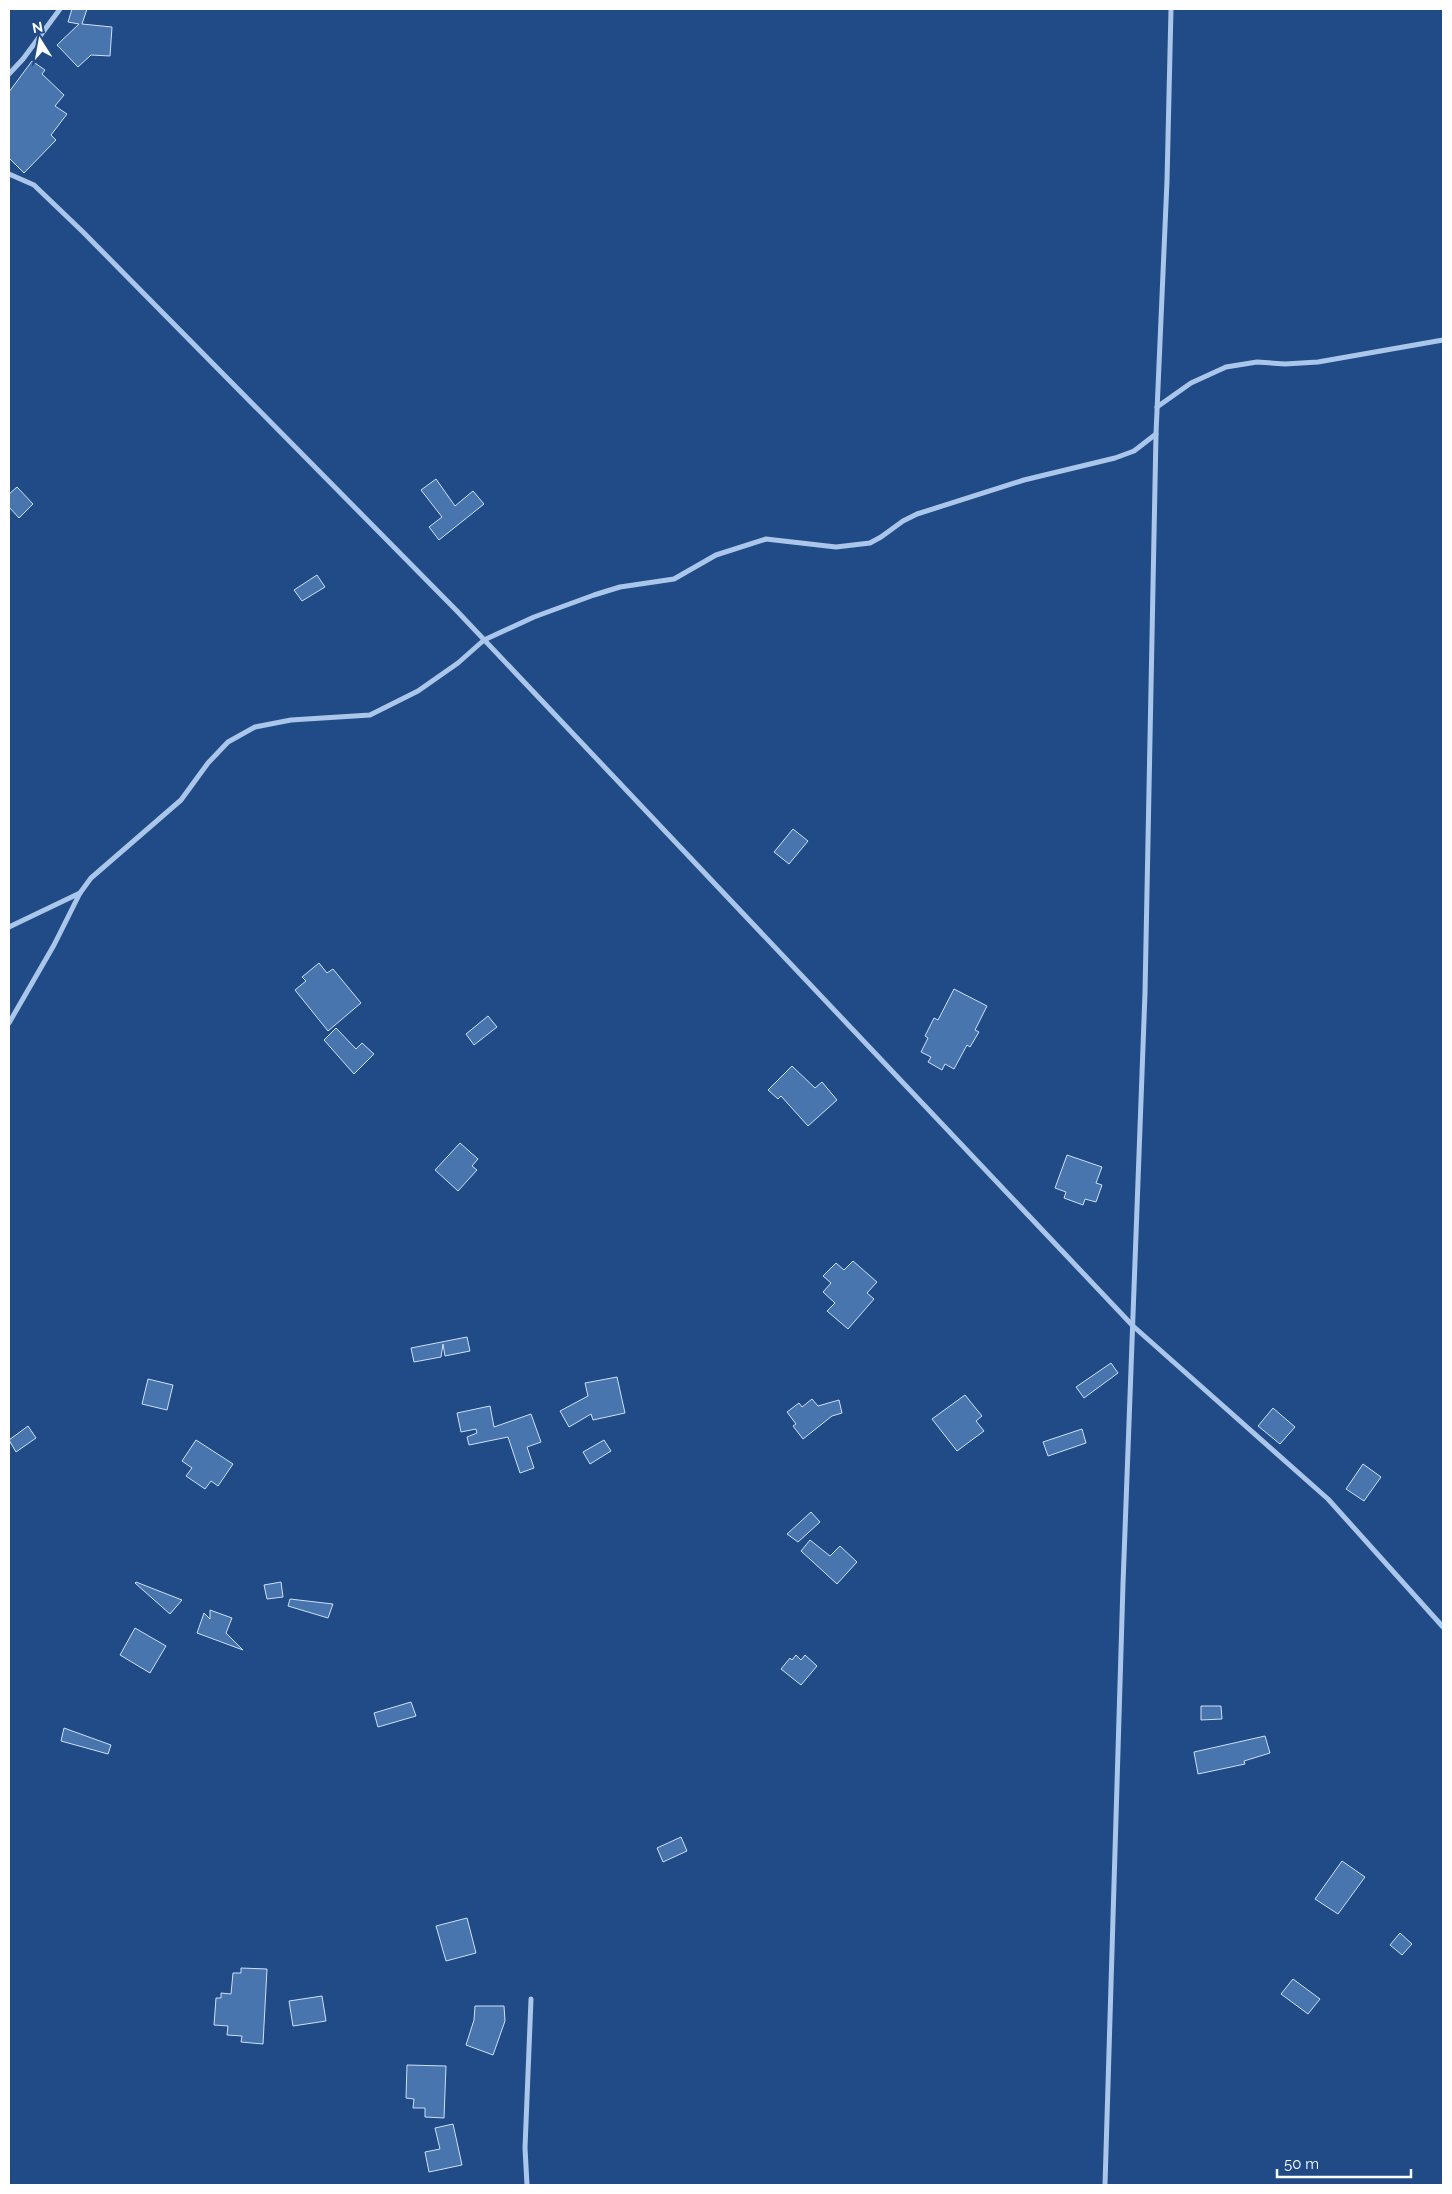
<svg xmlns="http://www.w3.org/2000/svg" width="1452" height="2194" viewBox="0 0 1452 2194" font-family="Raleway,sans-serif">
  <rect width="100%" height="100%" fill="#204b86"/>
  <g fill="#4975af" stroke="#cee0f7">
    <path d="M72,9H87L82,24L112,27L110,56L91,55L78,67L57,45L79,24L68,22Z"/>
    <path d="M32,61L45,70L42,74L64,95L55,106L67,114L51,135L56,140L24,173L9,158V92Z"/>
    <path d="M436,479L455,506L473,491L484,504L439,540L429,527L442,517L421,490Z"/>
    <path d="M17,487L33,504L19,518L9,507V494Z"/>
    <path d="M317,575L325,587L302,601L294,590Z"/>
    <path d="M793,829L808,841L789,864L774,852Z"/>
    <path d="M319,963L327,973L333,969L361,1003L328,1031L295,990L306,981L302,977Z"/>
    <path d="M954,989L987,1006L975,1030L979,1032L970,1047L967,1045L954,1069L945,1064L942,1070L928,1062L931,1057L921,1052L928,1038L925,1036L934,1018L938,1020Z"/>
    <path d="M488,1016L497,1027L474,1045L466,1034Z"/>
    <path d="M336,1028L356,1049L362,1043L374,1054L354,1074L324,1040Z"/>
    <path d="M792,1066L815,1088L822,1082L837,1100L808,1126L781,1096L778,1099L768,1090Z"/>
    <path d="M460,1143L478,1159L472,1166L477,1170L458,1191L435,1170Z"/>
    <path d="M1067,1155L1102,1167L1096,1183L1102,1185L1096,1202L1085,1199L1083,1205L1064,1198L1066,1192L1055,1188Z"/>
    <path d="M853,1261L877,1282L867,1293L874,1299L848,1329L827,1311L835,1303L823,1292L831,1283L823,1276L836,1263L844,1270Z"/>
    <path d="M467,1337L470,1351L445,1356L443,1344L441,1357L414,1362L411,1348Z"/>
    <path d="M1111,1363L1118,1373L1084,1398L1076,1387Z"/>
    <path d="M617,1377L625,1413L593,1420L591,1414L569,1427L560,1411L588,1396L585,1383Z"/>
    <path d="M148,1379L173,1385L167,1410L142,1404Z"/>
    <path d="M965,1395L982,1416L976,1421L984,1431L957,1451L932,1419Z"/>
    <path d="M812,1399L818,1406L839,1400L842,1413L832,1416L803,1439L793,1426L796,1424L787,1412L799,1403L802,1407Z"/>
    <path d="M490,1406L494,1427L531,1414L541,1442L527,1447L534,1468L520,1473L508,1437L469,1445L467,1437L477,1433L476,1429L461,1432L457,1413Z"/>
    <path d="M1273,1408L1295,1427L1280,1444L1258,1426Z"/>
    <path d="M28,1426L36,1438L16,1452L9,1440Z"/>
    <path d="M1082,1429L1086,1443L1048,1456L1043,1442Z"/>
    <path d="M196,1440L233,1464L218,1486L211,1481L205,1489L186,1476L192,1468L182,1461Z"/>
    <path d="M604,1440L611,1451L590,1464L583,1452Z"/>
    <path d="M1363,1464L1381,1477L1364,1501L1346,1489Z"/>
    <path d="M811,1512L820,1522L798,1542L787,1534Z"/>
    <path d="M810,1540L830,1556L840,1546L857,1562L837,1584L801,1551Z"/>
    <path d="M136,1582L182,1600L170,1614L135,1583Z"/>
    <path d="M281,1582L283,1597L267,1599L264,1585Z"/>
    <path d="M290,1599L333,1604L328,1618L288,1606Z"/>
    <path d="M210,1610L232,1618L226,1633L243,1650L197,1633L204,1613L210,1619Z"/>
    <path d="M135,1628L166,1646L150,1673L120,1655Z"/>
    <path d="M796,1655L801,1660L805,1655L817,1666L801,1685L781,1669L790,1658L792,1660Z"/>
    <path d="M411,1702L416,1716L378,1727L374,1713Z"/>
    <path d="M1201,1706H1221L1222,1719L1201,1720Z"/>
    <path d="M64,1728L111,1745L108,1754L61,1741Z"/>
    <path d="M1265,1736L1270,1753L1244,1761L1245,1764L1198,1774L1194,1752Z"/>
    <path d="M681,1837L687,1851L663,1862L657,1848Z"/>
    <path d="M1342,1861L1365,1877L1338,1914L1315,1899Z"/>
    <path d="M467,1918L476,1953L446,1961L436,1926Z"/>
    <path d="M1400,1933L1412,1944L1402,1955L1390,1945Z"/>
    <path d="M241,1968L267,1969L263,2044L241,2042L242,2036L227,2035L228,2026L214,2025L216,1998H221V1993L231,1994L233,1973H241Z"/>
    <path d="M1293,1979L1320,1999L1308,2014L1281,1994Z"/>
    <path d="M322,1996L326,2021L293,2026L289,2001Z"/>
    <path d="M475,2006H504L505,2021L493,2055L466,2045L474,2020Z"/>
    <path d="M407,2065L446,2066L444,2118L425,2117V2108H413L414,2099L406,2098Z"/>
    <path d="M453,2124L462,2165L429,2172L425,2152L440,2149L435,2128Z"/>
  </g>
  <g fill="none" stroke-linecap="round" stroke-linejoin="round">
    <g stroke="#aac6ea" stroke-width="5">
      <path d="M9,74L23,59L60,9"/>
      <path d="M9,174L34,185L83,232L456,610L1133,1326L1328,1499L1443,1627"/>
      <path d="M1157,407L1191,383L1226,367L1257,362L1285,364L1318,362L1443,340"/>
      <path d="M9,927L80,893"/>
      <path d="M9,1023L54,945L80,893L91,878L181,800L208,763L228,742L255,727L291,720L370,715L418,691L458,663L484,640L534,617L594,595L620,587L674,579L716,555L766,539L836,547L870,543L881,537L903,521L917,514L1024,480L1115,458L1134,451L1156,434"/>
      <path d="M527,2185L525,2148L531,1999"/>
      <path d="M1105,2185L1123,1584L1145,993L1156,434L1167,181L1171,9"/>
    </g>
  </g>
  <rect width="1452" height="2194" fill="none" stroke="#ffffff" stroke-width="20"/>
  <g transform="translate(40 40) rotate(349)" stroke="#204b86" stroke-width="4" paint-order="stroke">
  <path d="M0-4L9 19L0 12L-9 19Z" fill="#ffffff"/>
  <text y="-8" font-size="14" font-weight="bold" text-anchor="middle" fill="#ffffff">N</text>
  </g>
  <path d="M1277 2169v8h134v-8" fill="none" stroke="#ffffff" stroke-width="2.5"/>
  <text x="1284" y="2169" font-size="15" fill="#ffffff" stroke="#204b86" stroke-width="4" paint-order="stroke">50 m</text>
</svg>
